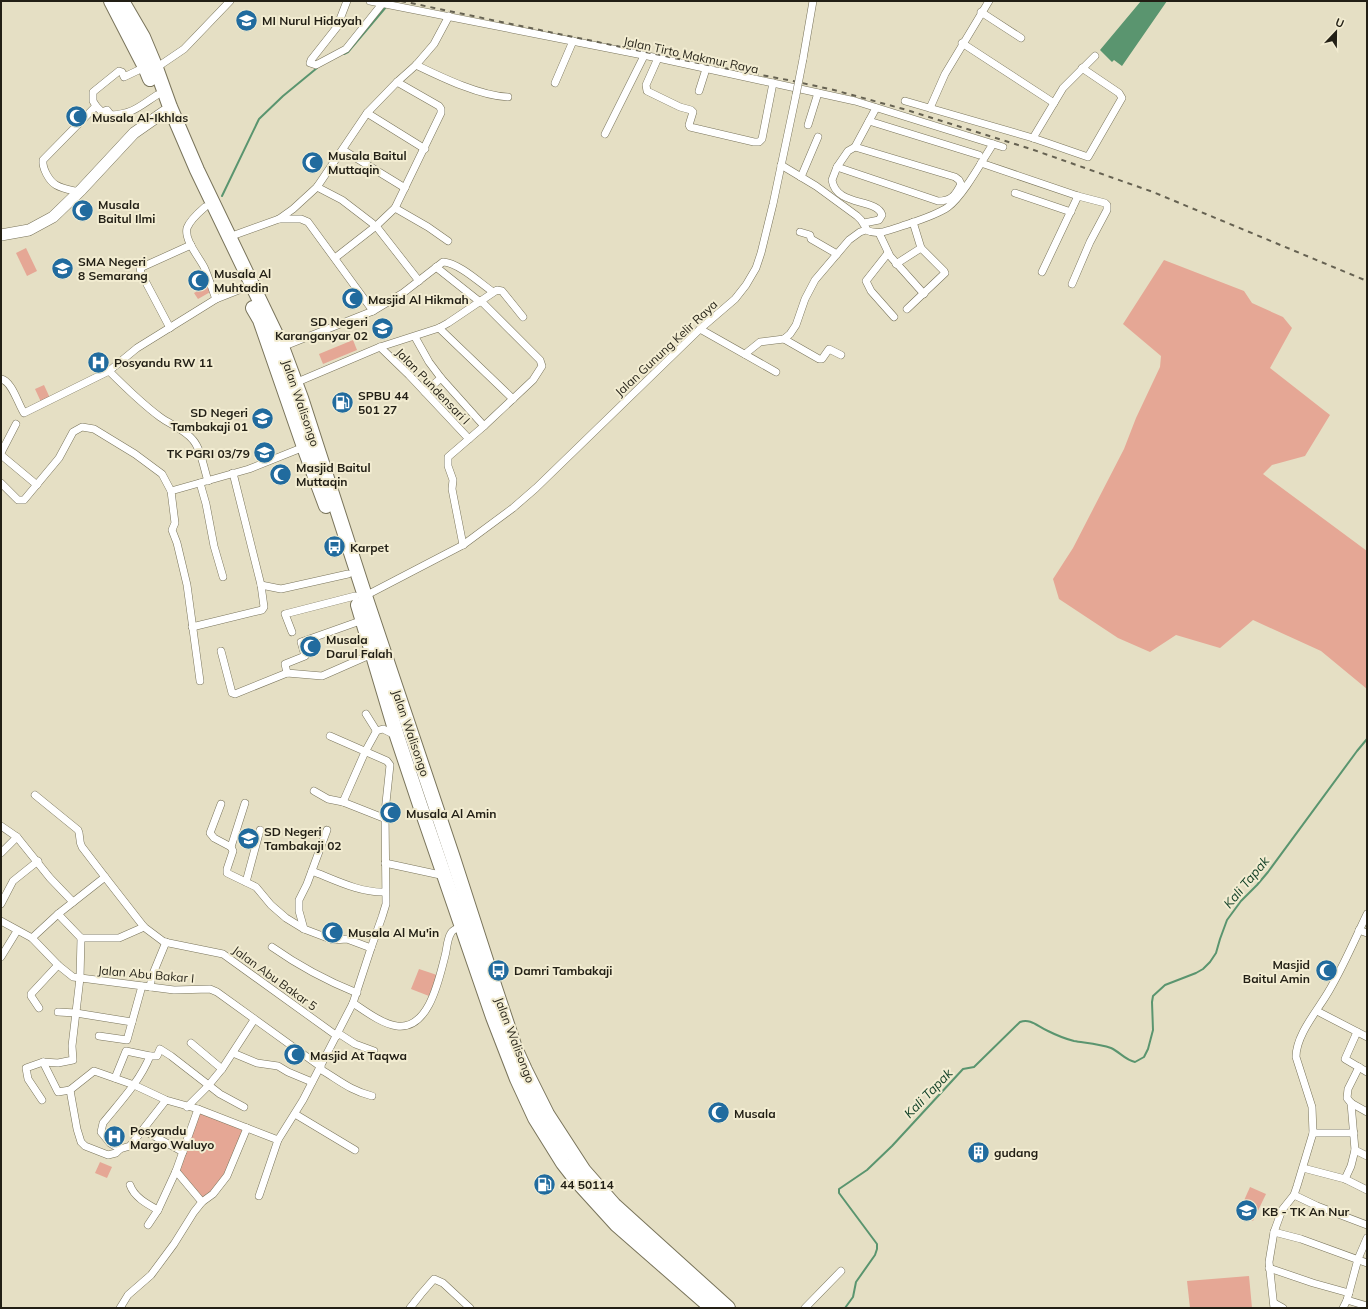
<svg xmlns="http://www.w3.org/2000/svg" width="1368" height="1309" viewBox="0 0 1368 1309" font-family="Mulish,sans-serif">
  <rect width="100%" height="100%" fill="#e5dfc4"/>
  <g fill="#e5a795">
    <path d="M26,248L37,271L27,276L16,253Z"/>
    <path d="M1164,260L1244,291L1252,303L1283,317L1292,328L1270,368L1330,415L1305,456L1272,465L1263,474L1367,551V689L1321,651L1253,620L1220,648L1176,635L1150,652L1118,638L1059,599L1053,579L1073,548L1124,449L1136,418L1160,367L1161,356L1123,324Z"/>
    <path d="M208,285L212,291L198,299L194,293Z"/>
    <path d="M353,340L357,350L323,364L319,354Z"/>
    <path d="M44,385L50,398L41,402L35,389Z"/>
    <path d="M419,969L437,975L429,996L411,989Z"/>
    <path d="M200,1113L245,1129C233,1157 227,1181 202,1200L179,1169Z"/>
    <path d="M100,1162L112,1167L107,1178L95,1173Z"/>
    <path d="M1250,1187L1266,1194L1253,1221L1238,1214Z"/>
    <path d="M1249,1276L1252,1308H1190L1187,1281Z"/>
  </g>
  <path fill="#5a956f" d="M1141,1H1167L1122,66L1114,60L1112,62L1100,50Z"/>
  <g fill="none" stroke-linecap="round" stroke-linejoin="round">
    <g stroke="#5a956f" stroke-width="2">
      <path d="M344,54L348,52L386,7"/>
      <path d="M222,196L259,119L283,96L317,68"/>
      <path d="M845,1308L853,1297L856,1282L875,1255L877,1249V1244L839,1193V1189L867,1170L892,1146L963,1069L974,1067L1020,1022C1031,1018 1038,1027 1048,1031C1056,1035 1066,1039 1074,1041C1086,1043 1100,1044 1111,1048C1120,1052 1125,1060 1135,1062L1144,1057L1148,1049L1153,1030L1152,1002L1153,996L1165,985L1196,973L1203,969L1210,962L1216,953L1220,939L1227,920L1241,901L1257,885L1268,872L1357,751L1367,739"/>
    </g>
    <defs>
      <g id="street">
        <path d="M347,1L337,27L311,60L310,63L316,65L346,49L382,4"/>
        <path d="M370,1L658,58L855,101L1003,147"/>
        <path d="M981,12L1021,38"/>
        <path d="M962,43L1054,103"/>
        <path d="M658,58L646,85L647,91L680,107L691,110L693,112L689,125L690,127L754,142H759L762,139L773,83"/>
        <path d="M803,59L813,1"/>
        <path d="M416,65C441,77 480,96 508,97"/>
        <path d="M156,68L184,49L230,1"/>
        <path d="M555,83L573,41"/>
        <path d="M699,91L706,69"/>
        <path d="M905,101L1033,138L1088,157L1122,98L1119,93L1082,68"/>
        <path d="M96,106L102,112L107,110L111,115C133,114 140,106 157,95"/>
        <path d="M930,108L945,74L989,1"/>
        <path d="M367,113L425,149"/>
        <path d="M869,121L979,155"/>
        <path d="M808,125L818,93"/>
        <path d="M605,134L644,56"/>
        <path d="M1033,138L1063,88L1095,56"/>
        <path d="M343,150L405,188"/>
        <path d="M981,163L1078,196L1105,203L1107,205V210L1090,242L1072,284"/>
        <path d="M781,165L816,186L857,216L861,220L866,228"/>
        <path d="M837,167L938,201C951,201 955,196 961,184L959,180L955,177L855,147"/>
        <path d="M801,177L818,137"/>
        <path d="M317,187L342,200L372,223"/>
        <path d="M79,192C71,190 63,189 56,185C49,181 42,168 43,160L96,106L93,101V92L119,71L122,72L124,77L145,67"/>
        <path d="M1015,193L1071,212"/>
        <path d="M205,207C198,213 190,220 187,228C184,240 199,257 204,267C209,278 212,289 216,299"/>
        <path d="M395,208L428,227L448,241"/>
        <path d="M279,219H301L308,222L373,311"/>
        <path d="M864,223L879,220L882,215C877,198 836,207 832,180L837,167L848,151L855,147L876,108"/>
        <path d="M376,226L419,281"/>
        <path d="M800,232L810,235L811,239L837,254"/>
        <path d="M879,233L890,256L924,294"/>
        <path d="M229,237L279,219L293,209L317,187L367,113L397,82L416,65L434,44L449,16"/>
        <path d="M888,253L866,281L871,291L894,317"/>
        <path d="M335,258L376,226L395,208L441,113V109L439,106L397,82"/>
        <path d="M896,264L921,248"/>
        <path d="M436,267L480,302"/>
        <path d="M1042,272L1078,196"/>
        <path d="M907,309L945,273L944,271L921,248L913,222"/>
        <path d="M170,328L141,273L140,268L191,245"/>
        <path d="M439,328L513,399"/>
        <path d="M700,329L776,372"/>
        <path d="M415,337L429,362L441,378L484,426"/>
        <path d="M784,339L819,359H822L829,349L841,355"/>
        <path d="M282,347L373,311L403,293L443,262C459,263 480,283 493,292"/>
        <path d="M380,347L409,375L469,439"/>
        <path d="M745,354L760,342L784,339L790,334L796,325L805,299L815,280L849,240L860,232L866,230C878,236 889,230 902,226C914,222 937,215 948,207C963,196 982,161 993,144"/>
        <path d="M109,371C125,387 141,403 160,417C171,425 184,429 193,440C201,449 204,469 208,481"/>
        <path d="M1,379C12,381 18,404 24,413L109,371L137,348L216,299L244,288"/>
        <path d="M295,383L380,347L439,328L448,323L497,290L502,291L523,317"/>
        <path d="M425,392L441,378"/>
        <path d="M1,453L16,424"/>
        <path d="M1,455L37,485"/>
        <path d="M1,483L18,500H24L59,458L73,432L82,427L94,429L135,454L162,474L171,491L175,523L172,530L177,543L187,585L200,681"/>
        <path d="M200,483L206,504L214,546L223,577"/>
        <path d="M171,491L249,469L304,447"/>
        <path d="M463,545L452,489L453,480L448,466V457L484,426L533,380L542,366L540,360L481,301"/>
        <path d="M261,585L281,589L348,574"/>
        <path d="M365,596L463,545L513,508L536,488L700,329L735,299L746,285L756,268L761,253L773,204L796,95"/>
        <path d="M192,627L262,610L264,607L261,585L233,473"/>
        <path d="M292,632L285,614L355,596"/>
        <path d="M221,651L232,693L235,694L287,673L322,676L372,654"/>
        <path d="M287,673L285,664L305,656L301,642L363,620"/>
        <path d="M376,731L383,729L395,735"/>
        <path d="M314,791L328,799L343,802L386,819"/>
        <path d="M35,795L78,830C81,835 78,840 82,847L105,877"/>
        <path d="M343,802L365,752L376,732V730L366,714"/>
        <path d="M245,803L231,847L233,851L227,869V873L256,887L271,905L286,918L304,929L333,940L347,939L371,948"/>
        <path d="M221,804L210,833L214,838L231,847"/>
        <path d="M1,826L17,837L50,878L73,902"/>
        <path d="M1,853L17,837"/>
        <path d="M385,863L445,876"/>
        <path d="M312,871C335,880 360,893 385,892"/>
        <path d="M246,882L260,830"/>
        <path d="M1,904L13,881L38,861"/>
        <path d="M1,921L32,938L58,965L73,977L174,990L210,989L217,992L321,1067"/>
        <path d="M304,929L299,911V900L307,884L327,830"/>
        <path d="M1359,930L1367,933"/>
        <path d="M32,938L58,914L105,877L144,927L164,942L223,954L337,1036"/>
        <path d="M81,938H119L144,927"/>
        <path d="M272,947C299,966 327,981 357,993"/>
        <path d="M1,957L17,931"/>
        <path d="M150,987L152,976L166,942"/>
        <path d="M353,1003C365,1011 382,1024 397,1026C429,1030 439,979 445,956C447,949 447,939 451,933C453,929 458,928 462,926"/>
        <path d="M39,1008L31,996V994L58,965"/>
        <path d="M1317,1011L1367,1037"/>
        <path d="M58,1012L76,1013L132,1022L142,986"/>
        <path d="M1357,1032L1345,1059L1367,1072"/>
        <path d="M338,1033L355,1044L374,1051"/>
        <path d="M99,1036L127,1040L132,1022"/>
        <path d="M191,1043L222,1069"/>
        <path d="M233,1053L257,1063L278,1066L288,1072L312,1082"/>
        <path d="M43,1062L58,1092L70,1090"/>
        <path d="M1359,1067L1348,1089L1347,1098L1351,1103L1367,1112"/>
        <path d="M320,1069C339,1080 349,1090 372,1096"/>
        <path d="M115,1078L126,1051L150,1056"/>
        <path d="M42,1100L28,1079L26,1068L43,1062L58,1063L73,1060L72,1046L80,978L81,938L58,914"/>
        <path d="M166,1100L130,1146L120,1149L116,1153L108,1155L85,1146L81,1142L77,1129L70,1090L94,1071L97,1072L134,1085L166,1100L198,1109L278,1140"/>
        <path d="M187,1107L208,1086L222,1069L254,1020"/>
        <path d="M295,1114L355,1150"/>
        <path d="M143,1130L183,1152"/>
        <path d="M1313,1133H1354"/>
        <path d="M120,1149L110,1143L101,1132L103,1123C120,1102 140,1081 150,1056H157L160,1049L171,1056L220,1094L244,1107"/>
        <path d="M1355,1150L1367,1156"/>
        <path d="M1303,1168L1345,1179L1367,1190"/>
        <path d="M176,1171L202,1202"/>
        <path d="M1345,1179L1351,1166L1355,1150L1351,1103"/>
        <path d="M130,1185C134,1197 147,1204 158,1210"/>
        <path d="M1294,1195L1317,1206L1367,1225"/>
        <path d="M259,1196L278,1140L303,1100L353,1003L371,948L382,917L386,904L385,812L390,765L387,761L330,736"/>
        <path d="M148,1225L158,1210L176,1171L198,1109"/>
        <path d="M1274,1232L1301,1239L1367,1263"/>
        <path d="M1269,1268L1313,1283L1349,1293"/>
        <path d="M1347,1300L1367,1306"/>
        <path d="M1274,1303L1283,1308"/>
        <path d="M120,1308L128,1295L151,1275L174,1244L194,1212L202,1202L213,1194L227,1176L247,1128"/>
        <path d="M410,1308L421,1294L434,1279L443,1283L470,1308"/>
        <path d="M805,1308L841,1271"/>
        <path d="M1274,1308L1269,1262L1274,1232L1282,1210L1294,1195L1297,1186L1313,1133L1312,1107L1296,1057C1296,1034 1319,1009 1330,989C1344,965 1355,939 1367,914"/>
        <path d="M1343,1308L1347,1300L1358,1259L1367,1238"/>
      </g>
      <path id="secondary" d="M1,235L29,230L53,217L81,190L134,133L164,112"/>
      <g id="highway">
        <path d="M111,1L145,67L150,79"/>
        <path d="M122,1L143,37L156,68L170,107L197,170L282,347L301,398L365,596L453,858L495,988L515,1048L525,1070L547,1114L584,1171L614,1205L728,1308"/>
        <path d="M253,308L260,320L304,447L326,506"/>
        <path d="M358,605L397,736L420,805L493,1017L517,1079L535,1118L563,1163L577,1181L617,1225L712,1308"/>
      </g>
    </defs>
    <use href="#street" stroke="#79745b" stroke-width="8"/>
    <use href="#secondary" stroke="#79745b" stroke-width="12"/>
    <use href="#highway" stroke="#79745b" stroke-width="16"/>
    <use href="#street" stroke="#fff" stroke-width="7"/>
    <use href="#secondary" stroke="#fff" stroke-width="11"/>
    <use href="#highway" stroke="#fff" stroke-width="14"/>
    <path stroke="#666252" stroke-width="2" stroke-dasharray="5 5" stroke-linecap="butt" d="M401,1L703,64L793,81L834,90L907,110L1031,149L1153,192L1367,281"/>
    <defs>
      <path id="street-bridge" d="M796,95L803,59"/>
    </defs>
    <use href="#street-bridge" stroke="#79745b" stroke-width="8" stroke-linecap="butt"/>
    <use href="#street-bridge" stroke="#fff" stroke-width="7"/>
  </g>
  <defs>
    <symbol id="school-disc" viewBox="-11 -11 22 22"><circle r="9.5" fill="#216b9e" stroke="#f2ecd1"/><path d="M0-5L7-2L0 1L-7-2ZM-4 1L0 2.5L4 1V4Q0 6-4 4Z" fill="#fff"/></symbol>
    <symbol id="mosque-disc" viewBox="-11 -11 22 22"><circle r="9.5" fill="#216b9e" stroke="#f2ecd1"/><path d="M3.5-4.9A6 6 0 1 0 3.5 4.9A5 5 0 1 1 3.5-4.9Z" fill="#fff"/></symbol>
    <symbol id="hospital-disc" viewBox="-11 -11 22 22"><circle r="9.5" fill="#216b9e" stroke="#f2ecd1"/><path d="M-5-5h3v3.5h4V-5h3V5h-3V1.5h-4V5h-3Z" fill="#fff"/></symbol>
    <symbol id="fuel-disc" viewBox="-11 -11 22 22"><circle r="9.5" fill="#216b9e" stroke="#f2ecd1"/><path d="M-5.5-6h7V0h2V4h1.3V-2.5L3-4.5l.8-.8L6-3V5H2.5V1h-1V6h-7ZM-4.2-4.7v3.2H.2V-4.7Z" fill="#fff"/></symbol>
    <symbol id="bus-disc" viewBox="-11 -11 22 22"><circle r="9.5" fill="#216b9e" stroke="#f2ecd1"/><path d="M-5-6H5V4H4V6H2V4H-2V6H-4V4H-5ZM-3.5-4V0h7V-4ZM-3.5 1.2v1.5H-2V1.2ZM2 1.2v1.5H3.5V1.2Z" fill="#fff"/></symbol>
    <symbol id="building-disc" viewBox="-11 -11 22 22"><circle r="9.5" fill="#216b9e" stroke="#f2ecd1"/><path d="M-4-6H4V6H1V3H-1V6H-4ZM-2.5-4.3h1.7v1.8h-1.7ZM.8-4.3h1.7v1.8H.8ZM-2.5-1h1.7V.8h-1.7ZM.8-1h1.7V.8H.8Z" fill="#fff"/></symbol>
  </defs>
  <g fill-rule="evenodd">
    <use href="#school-disc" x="234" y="8" width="25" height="25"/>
    <use href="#mosque-disc" x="64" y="104" width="25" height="25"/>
    <use href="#mosque-disc" x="300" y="150" width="25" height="25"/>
    <use href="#mosque-disc" x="70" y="198" width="25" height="25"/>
    <use href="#school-disc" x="50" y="256" width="25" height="25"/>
    <use href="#mosque-disc" x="186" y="268" width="25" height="25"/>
    <use href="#mosque-disc" x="340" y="286" width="25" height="25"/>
    <use href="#school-disc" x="370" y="316" width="25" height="25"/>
    <use href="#hospital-disc" x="86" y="350" width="25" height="25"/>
    <use href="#fuel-disc" x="330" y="390" width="25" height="25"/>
    <use href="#school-disc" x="250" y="406" width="25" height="25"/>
    <use href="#school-disc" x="252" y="440" width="25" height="25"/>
    <use href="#mosque-disc" x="268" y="462" width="25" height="25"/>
    <use href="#bus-disc" x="322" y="534" width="25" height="25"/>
    <use href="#mosque-disc" x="298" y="634" width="25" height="25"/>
    <use href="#mosque-disc" x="378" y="800" width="25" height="25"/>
    <use href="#school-disc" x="236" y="826" width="25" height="25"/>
    <use href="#mosque-disc" x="320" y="920" width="25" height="25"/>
    <use href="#bus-disc" x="486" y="958" width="25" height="25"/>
    <use href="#mosque-disc" x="1314" y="958" width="25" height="25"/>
    <use href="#mosque-disc" x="282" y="1042" width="25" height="25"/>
    <use href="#mosque-disc" x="706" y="1100" width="25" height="25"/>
    <use href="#hospital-disc" x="102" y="1124" width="25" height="25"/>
    <use href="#building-disc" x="966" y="1140" width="25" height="25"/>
    <use href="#fuel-disc" x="532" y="1172" width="25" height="25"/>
    <use href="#school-disc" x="1234" y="1198" width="25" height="25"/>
  </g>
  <g text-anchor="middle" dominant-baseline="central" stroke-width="4" stroke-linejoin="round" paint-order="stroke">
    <g font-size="12" font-weight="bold" fill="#221f15" stroke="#f2ecd1" text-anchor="start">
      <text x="262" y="20">MI Nurul Hidayah</text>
      <text x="92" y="117">Musala Al-Ikhlas</text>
      <text x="328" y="155">Musala Baitul<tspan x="328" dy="14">Muttaqin</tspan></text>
      <text x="98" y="204">Musala<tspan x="98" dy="14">Baitul Ilmi</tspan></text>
      <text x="78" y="261">SMA Negeri<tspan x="78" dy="14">8 Semarang</tspan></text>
      <text x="214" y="273">Musala Al<tspan x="214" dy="14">Muhtadin</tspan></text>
      <text x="368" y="299">Masjid Al Hikmah</text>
      <text x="368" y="321" text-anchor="end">SD Negeri<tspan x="368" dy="14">Karanganyar 02</tspan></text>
      <text x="114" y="362">Posyandu RW 11</text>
      <text x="358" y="395">SPBU 44<tspan x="358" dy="14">501 27</tspan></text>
      <text x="248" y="412" text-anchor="end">SD Negeri<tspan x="248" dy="14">Tambakaji 01</tspan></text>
      <text x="250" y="453" text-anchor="end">TK PGRI 03/79</text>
      <text x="296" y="467">Masjid Baitul<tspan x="296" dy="14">Muttaqin</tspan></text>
      <text x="350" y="547">Karpet</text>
      <text x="326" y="639">Musala<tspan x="326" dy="14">Darul Falah</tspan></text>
      <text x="406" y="813">Musala Al Amin</text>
      <text x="264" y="831">SD Negeri<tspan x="264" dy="14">Tambakaji 02</tspan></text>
      <text x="348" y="932">Musala Al Mu'in</text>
      <text x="1310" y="964" text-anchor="end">Masjid<tspan x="1310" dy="14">Baitul Amin</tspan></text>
      <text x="514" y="970">Damri Tambakaji</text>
      <text x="310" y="1055">Masjid At Taqwa</text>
      <text x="734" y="1113">Musala</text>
      <text x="130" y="1130">Posyandu<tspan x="130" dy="14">Margo Waluyo</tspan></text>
      <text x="994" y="1152">gudang</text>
      <text x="560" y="1184">44 50114</text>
      <text x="1262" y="1211">KB - TK An Nur</text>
    </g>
    <g font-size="12" fill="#221f15" stroke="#f2ecd1">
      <text transform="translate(691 55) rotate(12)">Jalan Tirto Makmur Raya</text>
      <text transform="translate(666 348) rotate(-43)">Jalan Gunung Kelir Raya</text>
      <text transform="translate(433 386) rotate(46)">Jalan Pundensari I</text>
      <text transform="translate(301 403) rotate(71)">Jalan Walisongo</text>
      <text transform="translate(411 733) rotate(71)">Jalan Walisongo</text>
      <text transform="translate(146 974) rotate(5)">Jalan Abu Bakar I</text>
      <text transform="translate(275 978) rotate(36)">Jalan Abu Bakar 5</text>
      <text transform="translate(515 1040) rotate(69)">Jalan Walisongo</text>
    </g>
    <g font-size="13" font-style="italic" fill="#0c3c22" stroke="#f2ecd1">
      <text transform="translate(1246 882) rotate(-50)">Kali Tapak</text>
      <text transform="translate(928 1093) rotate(-46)">Kali Tapak</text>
    </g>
  </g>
  <rect width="1368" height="1309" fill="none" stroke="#221f15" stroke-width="4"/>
  <g transform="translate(1336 32) rotate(22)" stroke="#f2ecd1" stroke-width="3" paint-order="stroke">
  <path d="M0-3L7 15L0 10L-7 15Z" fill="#221f15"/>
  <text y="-6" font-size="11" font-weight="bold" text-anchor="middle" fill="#221f15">U</text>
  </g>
</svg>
